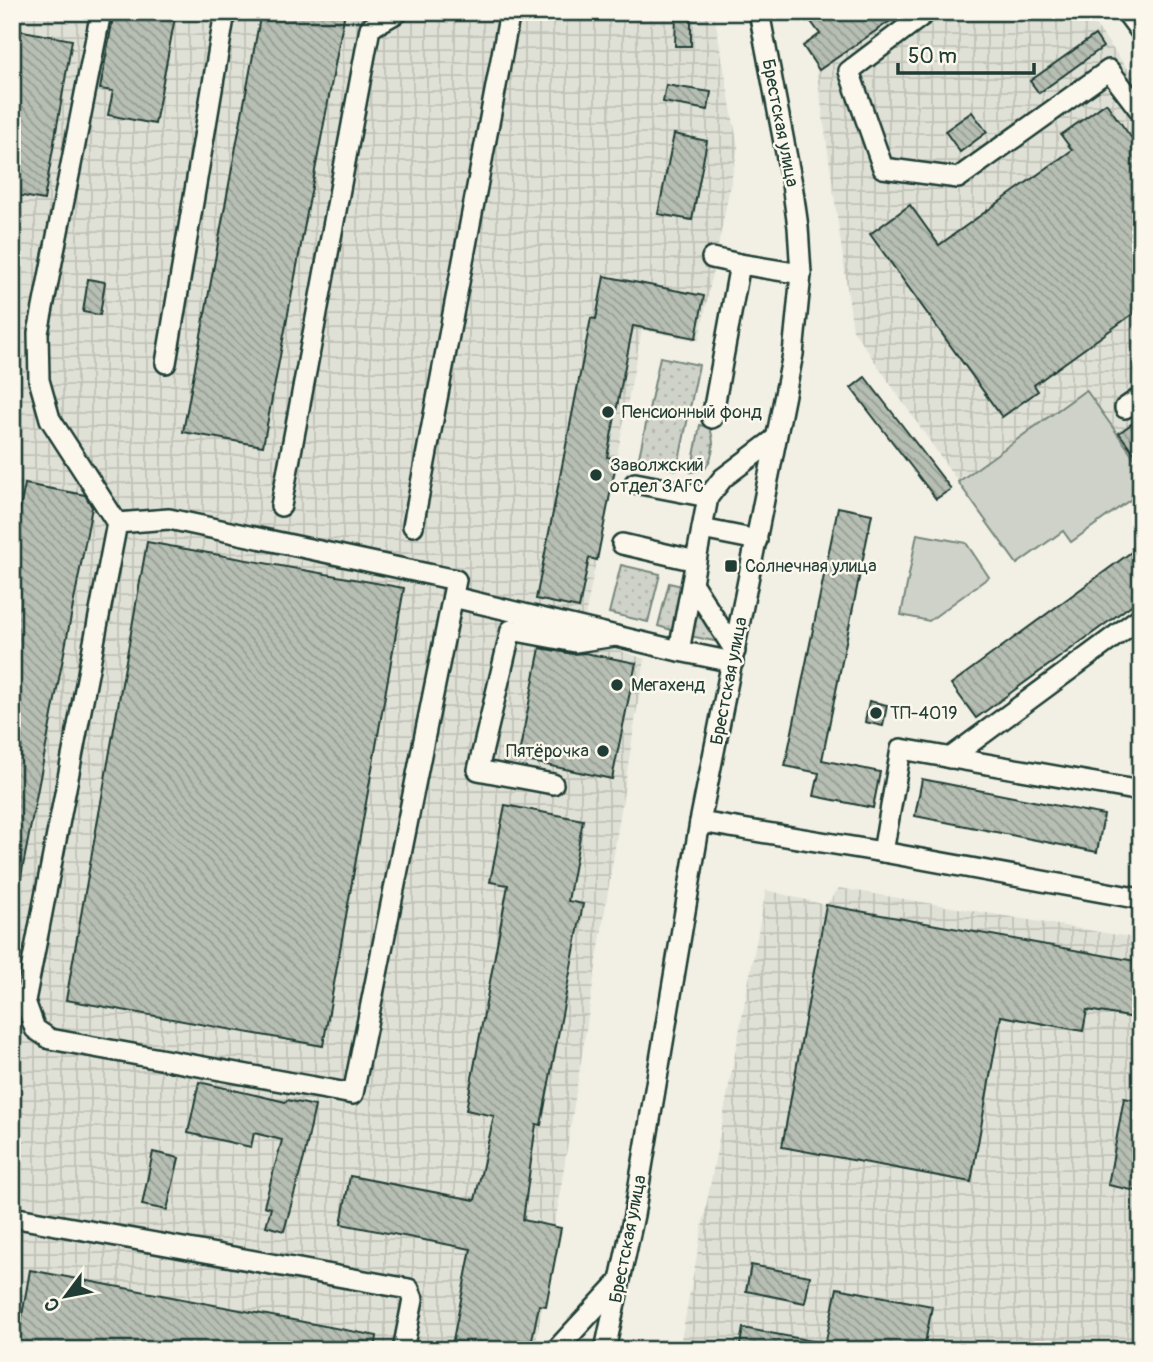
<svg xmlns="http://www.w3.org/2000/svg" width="1153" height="1362" viewBox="0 0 1153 1362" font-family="Pangolin,sans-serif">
  <defs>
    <pattern id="industrial-grid" width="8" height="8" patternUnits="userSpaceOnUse" patternTransform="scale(1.75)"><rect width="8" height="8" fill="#e0e1d6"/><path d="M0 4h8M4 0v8" fill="none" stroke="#c0c2b8"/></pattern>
    <pattern id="grass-dots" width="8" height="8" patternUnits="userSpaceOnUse" patternTransform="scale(1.75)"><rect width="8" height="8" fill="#cfd2c8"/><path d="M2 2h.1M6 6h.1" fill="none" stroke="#b1b5ac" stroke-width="1.8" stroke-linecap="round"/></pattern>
    <pattern id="building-back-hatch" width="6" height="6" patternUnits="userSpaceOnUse" patternTransform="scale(1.75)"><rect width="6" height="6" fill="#b7beb3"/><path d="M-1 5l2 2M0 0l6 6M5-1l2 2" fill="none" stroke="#949c92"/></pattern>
  </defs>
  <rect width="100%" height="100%" fill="#f2f0e5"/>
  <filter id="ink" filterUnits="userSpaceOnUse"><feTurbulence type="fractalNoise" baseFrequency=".0143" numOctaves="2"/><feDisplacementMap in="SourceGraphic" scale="14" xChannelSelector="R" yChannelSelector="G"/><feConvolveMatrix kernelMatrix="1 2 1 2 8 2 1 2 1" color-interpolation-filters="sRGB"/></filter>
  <g filter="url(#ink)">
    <g fill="url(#industrial-grid)">
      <path d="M12,12H714L738,147L699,341L642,330L581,637L645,659L535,1350H12Z"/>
      <path d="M849,12H1086L1141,87V467L1086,391L958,482L853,330L812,38Z"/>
      <path d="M839,888L1141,939V1350H679L766,890L826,905Z"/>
    </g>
    <g fill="url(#grass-dots)" stroke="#77887e" stroke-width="2">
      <path d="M660,357L699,365L677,470L638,462Z"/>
      <path d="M700,425L710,428C715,443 714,455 705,469L691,472Z"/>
      <path d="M621,565L660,574L648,622L609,613Z"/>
      <path d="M669,583L686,587L675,631L658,626Z"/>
      <path d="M696,601L719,642L690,636Z"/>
    </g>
    <g fill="#cfd2c8" stroke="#77887e" stroke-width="2">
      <path d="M1086,390L1141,467V492L1071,542L1063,531L1017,564L958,482Z"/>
      <path d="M917,534L966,543L989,577L929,621L901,615Z"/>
    </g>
    <g fill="url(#building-back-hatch)" stroke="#1f3d34" stroke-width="2">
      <path d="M114,12H176L155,124L108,115L113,91L100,89Z"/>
      <path d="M261,12H345L263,446L183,432Z"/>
      <path d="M676,12H691V46H675Z"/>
      <path d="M804,12H903L819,70L803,46L820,34Z"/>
      <path d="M12,29L72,40L44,200L12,194Z"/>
      <path d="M1095,35L1103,47L1039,93L1030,81Z"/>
      <path d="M666,85L711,92L708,110L663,102Z"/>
      <path d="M1106,103L1141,151V308L1034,385L1038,391L1002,417L870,234L910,205L939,245L1072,150L1061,135Z"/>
      <path d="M972,112L987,132L960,152L945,131Z"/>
      <path d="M674,134L707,141L692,220L658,214Z"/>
      <path d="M604,276L704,296L696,338L633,326L607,457L617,459L597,560L589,558L579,608L536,599L591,318L596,319Z"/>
      <path d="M88,279L105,282L100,315L83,312Z"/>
      <path d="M865,377L951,489L936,499L851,388Z"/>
      <path d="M1141,417V462L1119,433Z"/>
      <path d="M25,484L85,495L92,507L19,887H12V548Z"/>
      <path d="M838,507L872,514L822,760L880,772L873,808L814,796L819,773L785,766Z"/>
      <path d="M147,542L404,588L323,1046L66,1000Z"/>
      <path d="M1141,545V598L976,718L951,684Z"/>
      <path d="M540,648L573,654L585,653L636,663L612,779L518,759Z"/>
      <path d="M869,701L887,705L883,726L865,722Z"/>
      <path d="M922,779L1104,815L1097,852L915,816Z"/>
      <path d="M505,805L583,820L568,901L583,904L541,1125L536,1124L523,1220L561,1228L546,1306L539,1305L530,1350H451L471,1249L341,1224L350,1176L475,1200L494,1116L466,1110L508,885L490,882Z"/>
      <path d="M826,905L1141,962V1019L1087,1010L1083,1031L1001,1016L971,1182L782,1147Z"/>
      <path d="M199,1082L286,1102L287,1100L315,1106L304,1158L284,1231L266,1226L271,1208L264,1206L282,1140L254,1133L251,1147L188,1133Z"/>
      <path d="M1124,1098L1141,1101V1192L1108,1185Z"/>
      <path d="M153,1152L179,1158L167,1210L142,1205Z"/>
      <path d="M751,1265L810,1276L805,1303L746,1291Z"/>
      <path d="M30,1270L377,1336L375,1350H16Z"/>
      <path d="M837,1288L932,1306L924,1349L912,1347V1350H824Z"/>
      <path d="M743,1328L818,1342L817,1350H739Z"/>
    </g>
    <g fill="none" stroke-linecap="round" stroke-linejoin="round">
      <defs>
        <g id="minor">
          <path d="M101,12L38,333L39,380L50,419L117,523L169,519L456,580L353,1094L50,1039L35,1029L25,1001L117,523"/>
          <path d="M927,12L849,71L883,168L958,178L1109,70L1141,112"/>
          <path d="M1126,12L1141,32"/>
          <path d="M712,258L740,264"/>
          <path d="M166,363L225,12"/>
          <path d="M1125,408L1141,397"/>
          <path d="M712,418L740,264L801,274"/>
          <path d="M635,483L708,497"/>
          <path d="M281,506L370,28L398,12"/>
          <path d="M413,526L510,12"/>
          <path d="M702,529L757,540"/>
          <path d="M622,544L696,561"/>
          <path d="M692,583L735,651"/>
          <path d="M453,597L679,651L733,662"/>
          <path d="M679,651L708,497L723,478L776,438"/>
          <path d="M950,758L1141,617"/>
          <path d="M553,784L478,770L511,630L575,642L615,636"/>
          <path d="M700,822L883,852L1141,899"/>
          <path d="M883,852L901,749L1141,791"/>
          <path d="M12,1217L409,1289L413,1299L403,1350"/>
          <path d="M556,1350L619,1282"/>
          <path d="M605,1350L634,1215L700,822L793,354L801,274L798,227L792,184L759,12"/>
        </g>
      </defs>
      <use href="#minor" stroke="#1f3d34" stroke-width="24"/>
      <use href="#minor" stroke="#fbf7ec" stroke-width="19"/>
    </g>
  </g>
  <g fill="#1f3d34" stroke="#fbf7ec" stroke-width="2.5">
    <circle cx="608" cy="412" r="7"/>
    <circle cx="596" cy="475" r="7"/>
    <rect x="724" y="559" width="14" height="14" rx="3.5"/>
    <circle cx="617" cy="685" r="7"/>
    <circle cx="876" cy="713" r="7"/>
    <circle cx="603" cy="751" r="7"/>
  </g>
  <g text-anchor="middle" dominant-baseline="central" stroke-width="5" stroke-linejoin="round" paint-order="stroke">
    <g font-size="18" fill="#1f3d34" stroke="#fbf7ec">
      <text transform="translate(780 123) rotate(79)">Брестская улица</text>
      <text transform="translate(729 681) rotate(-79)">Брестская улица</text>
      <text transform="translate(628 1239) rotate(-79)">Брестская улица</text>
    </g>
    <g font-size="18" fill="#1f3d34" stroke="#fbf7ec" text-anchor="start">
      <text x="622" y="412">Пенсионный фонд</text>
      <text x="610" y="465">Заволжский<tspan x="610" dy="21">отдел ЗАГС</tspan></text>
      <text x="745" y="566">Солнечная улица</text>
      <text x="631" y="685">Мегахенд</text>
      <text x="890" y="713">ТП-4019</text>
      <text x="589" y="751" text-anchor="end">Пятёрочка</text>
    </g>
  </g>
  <rect width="1153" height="1362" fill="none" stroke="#fbf7ec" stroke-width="42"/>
  <rect x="21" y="21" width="1111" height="1320" fill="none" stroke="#1f3d34" stroke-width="2.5" filter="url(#ink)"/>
  <g transform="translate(66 1296) rotate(238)" stroke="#fbf7ec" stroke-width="5" paint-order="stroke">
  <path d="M0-5L12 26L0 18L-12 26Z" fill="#1f3d34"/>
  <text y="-10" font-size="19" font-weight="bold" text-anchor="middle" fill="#1f3d34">С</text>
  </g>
  <path d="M898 63v10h136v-10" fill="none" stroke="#1f3d34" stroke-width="3.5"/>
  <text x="908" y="63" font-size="21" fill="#1f3d34" stroke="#fbf7ec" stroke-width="5" paint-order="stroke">50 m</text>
</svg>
